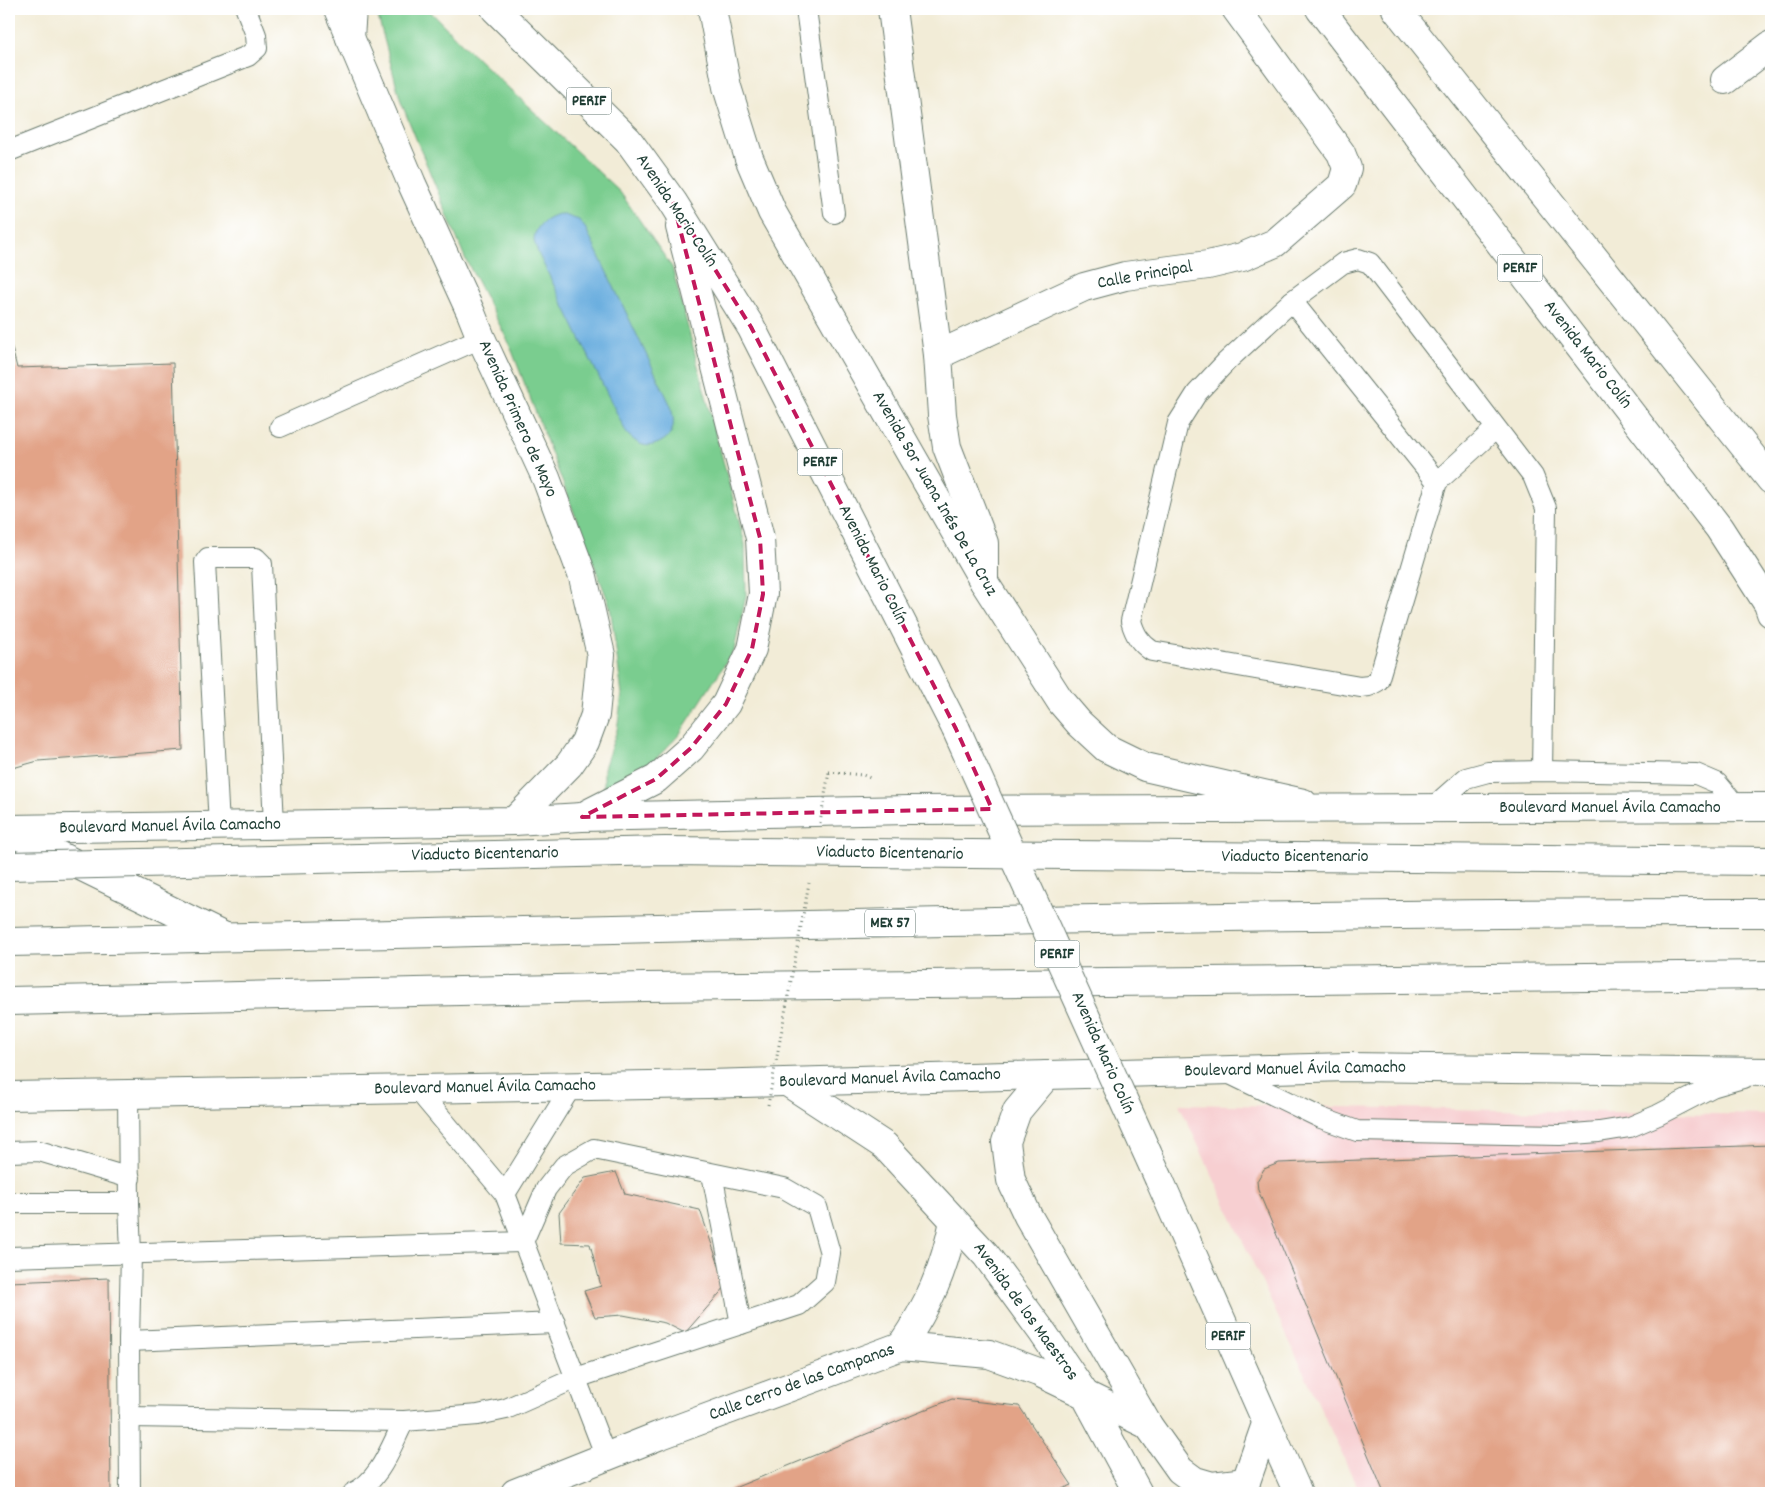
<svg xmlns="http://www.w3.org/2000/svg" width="1780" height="1502" viewBox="0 0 1780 1502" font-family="Dekko,sans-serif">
  <rect width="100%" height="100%" fill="#fff"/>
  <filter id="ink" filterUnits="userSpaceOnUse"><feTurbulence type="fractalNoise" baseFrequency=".02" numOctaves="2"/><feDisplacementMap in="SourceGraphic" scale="10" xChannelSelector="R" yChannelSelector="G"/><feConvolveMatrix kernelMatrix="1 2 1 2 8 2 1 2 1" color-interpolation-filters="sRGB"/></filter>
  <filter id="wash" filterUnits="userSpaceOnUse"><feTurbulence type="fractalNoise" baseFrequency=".0096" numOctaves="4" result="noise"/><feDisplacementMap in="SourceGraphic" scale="20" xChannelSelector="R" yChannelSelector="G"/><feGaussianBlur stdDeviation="1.12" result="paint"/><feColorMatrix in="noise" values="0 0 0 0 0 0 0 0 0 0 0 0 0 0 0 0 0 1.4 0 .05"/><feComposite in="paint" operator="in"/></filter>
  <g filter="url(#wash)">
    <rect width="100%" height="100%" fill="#f2ecd7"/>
    <path fill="#f7cfd1" d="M1179,1104L1771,1115V1493H1360Z"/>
    <path fill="#7acd8f" stroke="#4c8562" d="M376,9H428L468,50L620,192L672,267L745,544L746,596L734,650L679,735L646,769L604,797V768L617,730L622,694L610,606L509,343L465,258L401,102Z"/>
    <path fill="#6aaedf" stroke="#44768a" d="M561,214L579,220L586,229L671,406C672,413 675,422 672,430C669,440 653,448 643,445C636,443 632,438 627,434L538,253C537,249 535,245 534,241C534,226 548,215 561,214Z"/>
    <g id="blocks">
      <g fill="#e2a387">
        <path d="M9,336L17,368L173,363L183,750L38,761L9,769Z"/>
        <path d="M1771,1145V1493H1384L1258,1190L1257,1181L1264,1169L1279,1163Z"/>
        <path d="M616,1172L625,1194L700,1210L726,1286L685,1333L665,1323L623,1315L595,1317L584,1291L601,1286L590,1244L561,1243L559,1213L585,1178Z"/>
        <path d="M109,1278L111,1493H9V1282Z"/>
        <path d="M952,1399L1019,1406L1072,1485L1052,1493H722Z"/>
      </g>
    </g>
  </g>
  <g filter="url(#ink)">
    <use href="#blocks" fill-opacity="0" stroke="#697a6d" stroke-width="1"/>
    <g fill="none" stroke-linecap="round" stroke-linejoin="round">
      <defs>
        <g id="service">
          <path d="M806,9L834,213"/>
          <path d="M9,151L248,56L257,48L256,35L246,9"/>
          <path d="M1292,301L1437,482"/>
          <path d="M280,427L481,338"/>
          <path d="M1496,428L1437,482L1378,681L1369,686L1360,687L1152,651C1140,643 1135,635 1131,621L1178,423L1197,393L1226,362L1292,301L1343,263L1358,259L1370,263L1533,476L1546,508L1542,771"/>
          <path d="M1432,808L1466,778L1488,772L1542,771L1696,774L1717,783L1737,807"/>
          <path d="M219,826L205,562L208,558H256L262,564L274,825"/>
          <path d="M1226,1072L1321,1118L1357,1131L1560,1135L1599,1132L1630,1127L1658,1115L1712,1087L1743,1078"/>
          <path d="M417,1089L505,1194L606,1457"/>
          <path d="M128,1094L129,1203L131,1253L129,1341L130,1493"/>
          <path d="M9,1152L39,1151L130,1178"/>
          <path d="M712,1174L741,1324"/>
          <path d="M505,1194L571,1087"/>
          <path d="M9,1203H129"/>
          <path d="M9,1257L523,1242L546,1189L564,1166L594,1149L784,1188L817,1207L830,1253L825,1282L799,1305L576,1378L506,1409L478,1415L404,1421L129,1417"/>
          <path d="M129,1341L555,1323"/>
          <path d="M353,1493C380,1481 391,1446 404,1421"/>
        </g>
        <g id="minor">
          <path d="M892,9L938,355L942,415L947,447L984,543V582"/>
          <path d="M1725,80L1771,45"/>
          <path d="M938,355L1084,287L1125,276L1208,265L1242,257L1275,243L1342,185L1347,168L1341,153L1236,9"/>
        </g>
        <g id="tertiary">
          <path d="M338,9L412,184L471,313L481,338L546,478L583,577L601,655L595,715L585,742L569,765L514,821"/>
          <path d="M712,9L727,87L749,158L772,212L984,582L1061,702L1079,723L1106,748L1145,767L1303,803"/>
          <path d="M515,1493L658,1436L901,1346L989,1354L1038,1372L1148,1425"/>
        </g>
        <g id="primary">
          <path d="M495,9L628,140L673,202L751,327L956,729"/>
          <path d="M1320,9L1719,528L1768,604L1771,613"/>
          <path d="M1396,9L1771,480"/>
          <path d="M350,38L352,9"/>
          <path d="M589,813L656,779L691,748L726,704L752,649L763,594L760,538L680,227"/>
          <path d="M9,829L514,821L582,817L908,810L1771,807"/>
          <path d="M1047,1075L1017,1111L1006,1142L1011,1180L1028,1216L1148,1425L1180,1470L1195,1481L1212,1486L1246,1482"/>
          <path d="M787,1082L885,1146L986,1255L1043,1333L1084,1393L1138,1493"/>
          <path d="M9,1096L708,1084L1348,1067L1771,1072"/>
          <path d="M1159,1179L1298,1493"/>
          <path d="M901,1346C929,1305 944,1270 954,1221"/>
          <path d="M1242,1493L1266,1424"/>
        </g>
        <g id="trunk">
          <path d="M9,831L223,936"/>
          <path d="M9,942C596,931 1184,912 1771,913"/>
          <path d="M9,1001L644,987L1771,975"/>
        </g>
        <path id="motorway" d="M1068,855L1771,861"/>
      </defs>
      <use href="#service" stroke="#697a6d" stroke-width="22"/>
      <use href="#minor" stroke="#697a6d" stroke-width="30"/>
      <use href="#tertiary" stroke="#697a6d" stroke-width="30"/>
      <use href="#primary" stroke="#697a6d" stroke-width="30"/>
      <use href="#trunk" stroke="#697a6d" stroke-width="30"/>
      <use href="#motorway" stroke="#697a6d" stroke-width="30"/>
      <path stroke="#697a6d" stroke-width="3" stroke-dasharray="1 4" stroke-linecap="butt" d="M829,772L863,775L870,778"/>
      <use href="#service" stroke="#fff" stroke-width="20"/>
      <use href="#minor" stroke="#fff" stroke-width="28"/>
      <use href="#tertiary" stroke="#fff" stroke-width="28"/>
      <use href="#primary" stroke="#fff" stroke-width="28"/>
      <use href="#trunk" stroke="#fff" stroke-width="28"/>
      <use href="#motorway" stroke="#fff" stroke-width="28"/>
      <defs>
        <path id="primary-bridge" d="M956,729L1159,1179"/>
        <path id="motorway-bridge" d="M9,866L665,851L1068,855"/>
      </defs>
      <use href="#primary-bridge" stroke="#697a6d" stroke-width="30" stroke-linecap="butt"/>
      <use href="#motorway-bridge" stroke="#697a6d" stroke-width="30" stroke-linecap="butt"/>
      <g stroke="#697a6d" stroke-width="3" stroke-dasharray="1 4" stroke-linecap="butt">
        <path d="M820,823L829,772"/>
        <path d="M768,1105L809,883"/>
      </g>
      <use href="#primary-bridge" stroke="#fff" stroke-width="28"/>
      <use href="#motorway-bridge" stroke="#fff" stroke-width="28"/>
    </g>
  </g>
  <path fill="none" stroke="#c2185b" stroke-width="4" stroke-dasharray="10 6" stroke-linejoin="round" d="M673,202L751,327L956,729L992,809L582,817L656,779L691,748L726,704L752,649L763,594L760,538Z"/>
  <g text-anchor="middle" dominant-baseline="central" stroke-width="4" stroke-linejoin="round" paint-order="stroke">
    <g fill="#fff" stroke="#627771" stroke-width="1">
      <rect x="566.5" y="87.5" width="45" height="27" rx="4"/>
      <rect x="1497.5" y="254.5" width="45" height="27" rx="4"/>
      <rect x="797.5" y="448.5" width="45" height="27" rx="4"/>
      <rect x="865" y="909.5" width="50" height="27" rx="4"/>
      <rect x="1034.5" y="940.5" width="45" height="27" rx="4"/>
      <rect x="1205.5" y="1322.5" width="45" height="27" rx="4"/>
    </g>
    <g font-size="16" font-weight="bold" fill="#1f3d34">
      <text x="589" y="101">PERIF</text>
      <text x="1520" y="268">PERIF</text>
      <text x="820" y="462">PERIF</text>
      <text x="890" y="923">MEX 57</text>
      <text x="1057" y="954">PERIF</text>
      <text x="1228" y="1336">PERIF</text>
    </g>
    <g font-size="18" fill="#1f3d34" stroke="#fff">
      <text transform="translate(676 211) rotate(56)">Avenida Mario Colín</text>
      <text transform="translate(1145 276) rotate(-10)">Calle Principal</text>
      <text transform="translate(1587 355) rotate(52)">Avenida Mario Colín</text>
      <text transform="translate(517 419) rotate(66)">Avenida Primero de Mayo</text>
      <text transform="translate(934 494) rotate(60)">Avenida Sor Juana Inés De La Cruz</text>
      <text transform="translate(872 565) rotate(63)">Avenida Mario Colín</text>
      <text x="1610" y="808">Boulevard Manuel Ávila Camacho</text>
      <text transform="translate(170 827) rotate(-1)">Boulevard Manuel Ávila Camacho</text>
      <text transform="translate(890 854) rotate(1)">Viaducto Bicentenario</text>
      <text transform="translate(485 855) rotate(-1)">Viaducto Bicentenario</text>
      <text x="1295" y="857">Viaducto Bicentenario</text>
      <text transform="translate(1102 1053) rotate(66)">Avenida Mario Colín</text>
      <text transform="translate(1295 1070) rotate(-1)">Boulevard Manuel Ávila Camacho</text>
      <text transform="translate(890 1079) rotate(-2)">Boulevard Manuel Ávila Camacho</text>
      <text transform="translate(485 1088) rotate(-1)">Boulevard Manuel Ávila Camacho</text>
      <text transform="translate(1025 1312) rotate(54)">Avenida de los Maestros</text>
      <text transform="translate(802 1383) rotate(-20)">Calle Cerro de las Campanas</text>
    </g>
  </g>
  <rect width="1780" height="1502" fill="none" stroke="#fff" stroke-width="30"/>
</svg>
